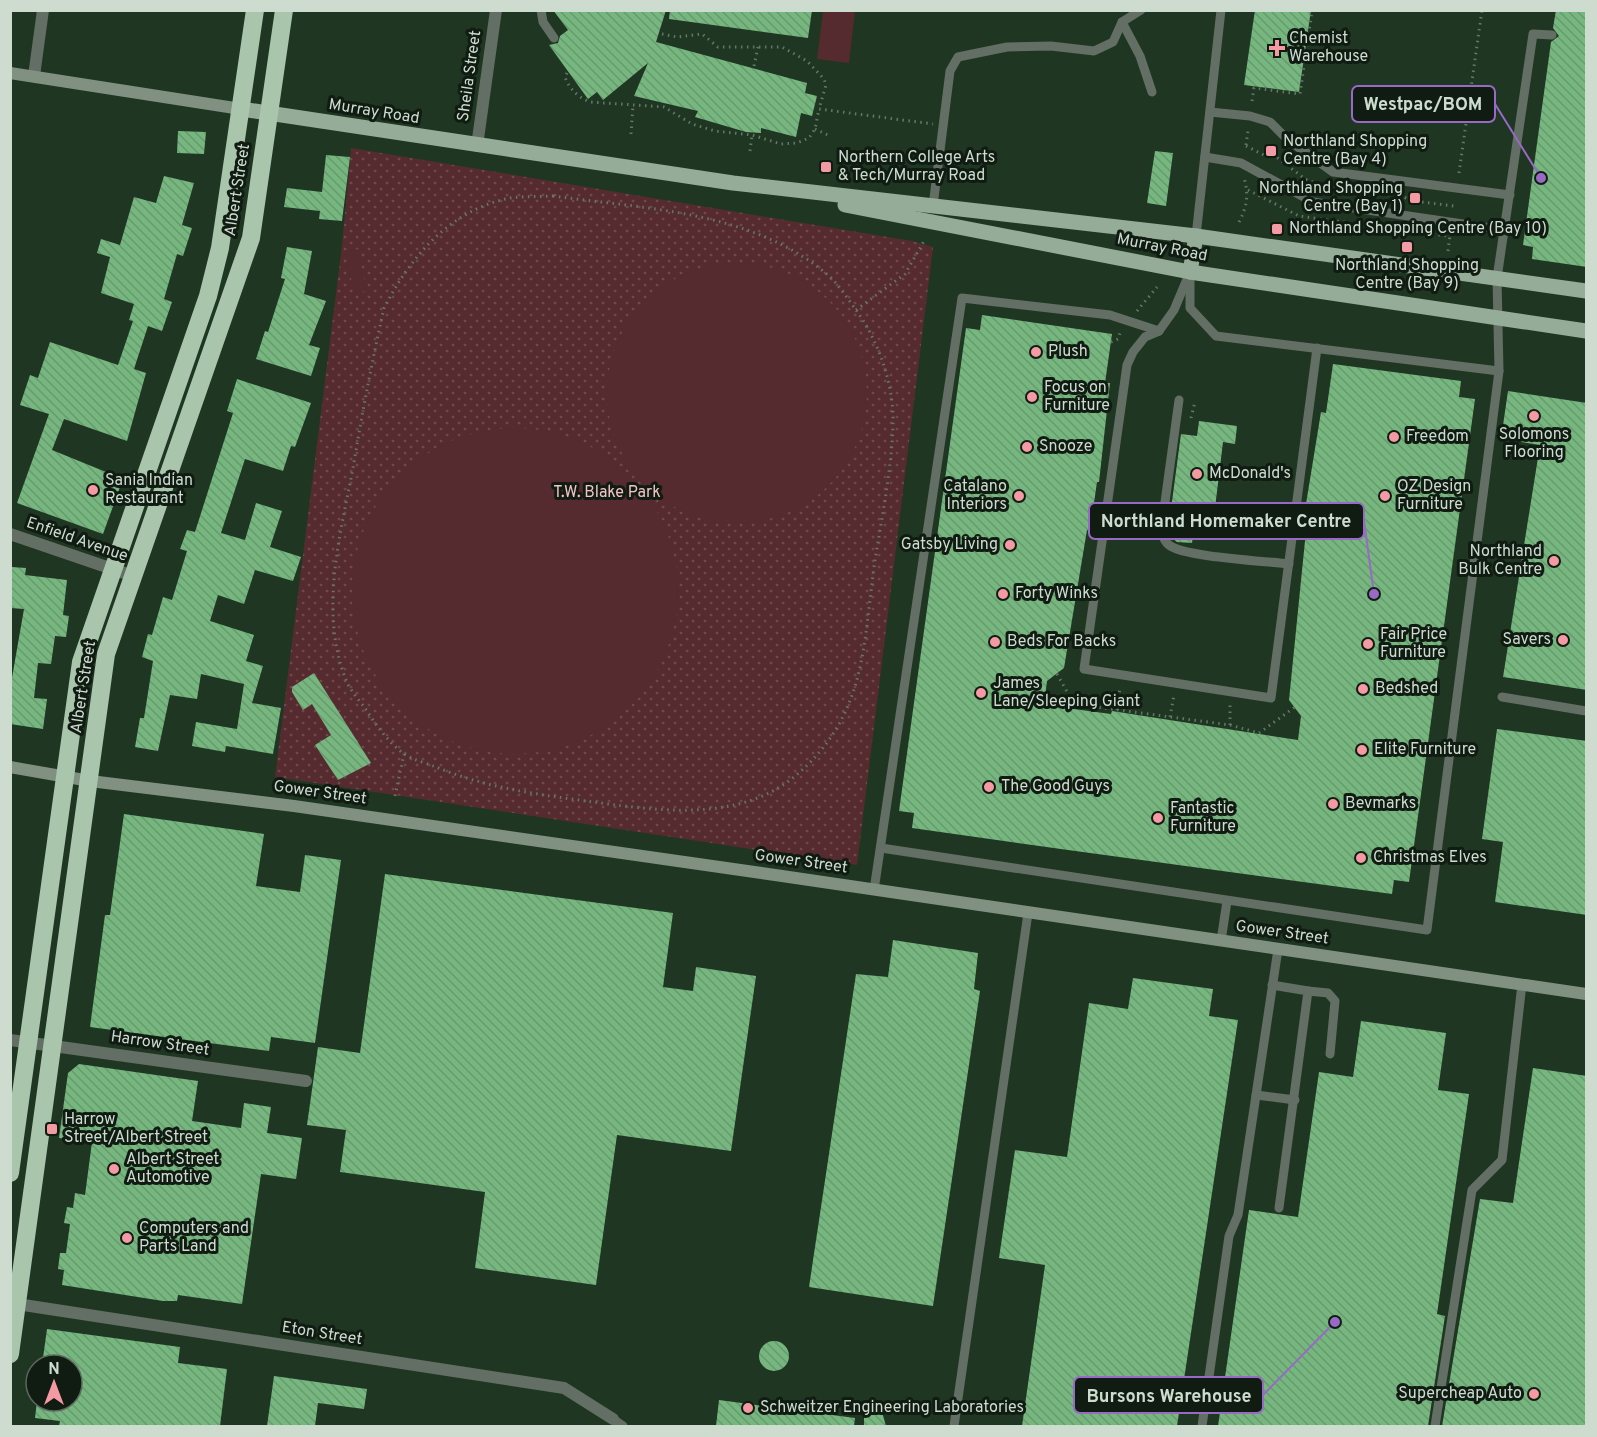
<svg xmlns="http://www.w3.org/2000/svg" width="1597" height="1437" viewBox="0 0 1597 1437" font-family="Overpass,sans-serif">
  <defs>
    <pattern id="park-dots" width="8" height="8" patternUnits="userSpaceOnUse" patternTransform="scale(1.5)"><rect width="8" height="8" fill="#562b30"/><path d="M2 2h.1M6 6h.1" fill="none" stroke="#6d494d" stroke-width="1.8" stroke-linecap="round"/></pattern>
    <pattern id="building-back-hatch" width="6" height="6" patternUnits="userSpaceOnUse" patternTransform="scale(1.5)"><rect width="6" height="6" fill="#76b67f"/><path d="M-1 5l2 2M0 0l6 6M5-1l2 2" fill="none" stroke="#68996f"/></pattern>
  </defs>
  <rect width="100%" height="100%" fill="#1f3622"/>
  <path fill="url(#park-dots)" d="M351,148L912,241L933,247L857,865L275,777L342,246Z"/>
  <g fill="#562b30">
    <path d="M823,11H855L849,63L817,59Z"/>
    <path d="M358,249L366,290L355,296L345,252Z"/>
    <circle cx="737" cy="393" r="130"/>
    <circle cx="515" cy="591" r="163"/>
  </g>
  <g fill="url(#building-back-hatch)">
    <path d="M553,10H666L656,42L807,83L805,93L817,96L812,116L801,113L796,137L761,128V133L746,132L695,117L698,111L634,96L648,63L603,100L597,92L588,99L549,45L558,43L560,36L568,30Z"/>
    <path d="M670,10H812L808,38L669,19Z"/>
    <path d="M1255,10H1311L1299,92L1244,85Z"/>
    <path d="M1556,10H1587V267L1532,259L1533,247L1523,245L1551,42L1559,36L1553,28Z"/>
    <path d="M178,131L206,132L204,154L177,153Z"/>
    <path d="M1155,151L1173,153L1166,206L1147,203Z"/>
    <path d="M326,155L350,157L342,221L319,219L320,211L284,207L287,188L322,192Z"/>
    <path d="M164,176L194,183L182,225L192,228L183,256L177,254L164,299L172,302L162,331L148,326L134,369L146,373L127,441L64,419L52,450L106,472L103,481L120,487L103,534L17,503L49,414L20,405L30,375L38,378L50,342L118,365L133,321L129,320L134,304L101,293L110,257L97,253L101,239L120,245L134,197L156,203Z"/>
    <path d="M287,247L312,251L304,294L326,301L309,345L320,348L311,376L256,359L265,331L268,332L285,279L281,278Z"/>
    <path d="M982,315L1112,334L1105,383H1110L1099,482H1097L1090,531L1087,530L1064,668L1047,681L1044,705L1111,714L1112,711L1298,740L1301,716L1289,700L1308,511L1305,510L1321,412L1326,413L1333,364L1461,381L1459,397L1475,399L1409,882L1394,880L1392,894L1068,850L912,828L914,813L899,811L966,328L980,330Z"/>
    <path d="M237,379L311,403L295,447L291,446L283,471L245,459L221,533L245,540L256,503L282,511L270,547L301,557L293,581L255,570L244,604L218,595L210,621L254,635L246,661L263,666L252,703L281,708L273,754L226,746L225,752L192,746L196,722L237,729L244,684L201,674L197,699L170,695L158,751L135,747L140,718H144L153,661L142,657L148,634L152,635L163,597L172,600L187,551L180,549L187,530L195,532L233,413L227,411Z"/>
    <path d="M1508,391L1587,403V690L1503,677L1540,445L1501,439Z"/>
    <path d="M1199,421L1237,426L1235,444L1223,442L1215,508L1197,506L1192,543L1177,542L1171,537L1169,524L1181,434L1197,436Z"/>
    <path d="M12,567L26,568L25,575L67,580L63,615L69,616L66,637L55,636L51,664L38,663L34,698L47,699L43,729L10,724V689L24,609L10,608Z"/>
    <path d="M314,673L371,763L338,780L315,745L331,735L312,704L303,710L292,692V687Z"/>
    <path d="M1497,729L1587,741V915L1495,902L1503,842L1482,839Z"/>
    <path d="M124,814L264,834L256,886L300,892L305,855L341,860L315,1043L271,1037L269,1051L90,1027L105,915H110Z"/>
    <path d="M385,874L673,913L663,987L693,991L696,967L756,976L731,1151L617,1135L596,1285L475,1268L485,1192L340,1172L346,1130L307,1125L318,1047L360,1053Z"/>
    <path d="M893,940L978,953L974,989L980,991L933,1306L809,1287L856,974L888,977Z"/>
    <path d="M1133,978L1213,989L1209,1016L1238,1020L1177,1426H1022L1045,1265L999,1258L1015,1150L1067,1157L1089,1003L1128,1009Z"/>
    <path d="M1361,1021L1446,1033L1438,1090L1469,1094L1437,1314L1445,1316L1428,1426H1218L1249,1210L1298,1217L1319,1072L1353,1077Z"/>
    <path d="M79,1064L198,1081L192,1121L241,1128L244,1103L271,1107L267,1133L302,1138L296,1179L261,1174L242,1304L178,1295L177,1301H163L62,1285L64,1270L58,1269L60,1253H66L70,1224L64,1223L67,1207L73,1208L75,1193L85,1195L92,1142L59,1138L68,1073Z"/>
    <path d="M1533,1068L1587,1076V1426H1442L1480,1199L1513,1203Z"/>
    <path d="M47,1329L180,1347L178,1363L227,1369L220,1426H59L60,1421L35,1418L37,1401H72V1365H42Z"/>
    <circle cx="774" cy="1356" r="15"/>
    <path d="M274,1376L367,1389L364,1409L318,1403L315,1426H267Z"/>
    <path d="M719,1400L855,1418L854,1426H716Z"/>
    <path d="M872,1409L882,1412L886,1426H864V1416Z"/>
  </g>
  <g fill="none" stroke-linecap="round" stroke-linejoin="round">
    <g stroke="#657867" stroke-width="3" stroke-dasharray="1.5 4.5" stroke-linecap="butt">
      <path d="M662,34L677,37L702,34L718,47H782L807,61L824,79L826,85L819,109L933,124"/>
      <path d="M754,66L758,47"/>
      <path d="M567,73L565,77C570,90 578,97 590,102L664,107L692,124L715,131L752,135L781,144L797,143L809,138L815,129L819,109"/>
      <path d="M1252,101L1254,88L1300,94L1312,10"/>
      <path d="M815,129L828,135"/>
      <path d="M631,134L633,105"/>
      <path d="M1246,145L1248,131"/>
      <path d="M1246,146L1264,155L1270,152L1305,179L1325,187L1357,189L1369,194L1399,195L1413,201L1454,206"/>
      <path d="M750,151L752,135"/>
      <path d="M1459,173L1482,10"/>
      <path d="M1248,190L1299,216L1448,236"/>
      <path d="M553,196C646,209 754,211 829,276C839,285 847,298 856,310C877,339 891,377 893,413C894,460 881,520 874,567C863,650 865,718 794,777C736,824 653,810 586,801C534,794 484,787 436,767C426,763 413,760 404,754C389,743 375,724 365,708C358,699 350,690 346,680C319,612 340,536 353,468C362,414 372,361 384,308C411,256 450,210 510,198C524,196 539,197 553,196Z"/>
      <path d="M1239,222C1247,207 1249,194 1244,178"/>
      <path d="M1448,251L1450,235"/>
      <path d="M856,310L905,274L924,241"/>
      <path d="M1137,311L1157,287"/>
      <path d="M1111,342L1118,339L1121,330"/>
      <path d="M1191,418L1195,402"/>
      <path d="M1057,674L1074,704L1230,725L1259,733L1295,707"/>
      <path d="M1117,710L1120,688"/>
      <path d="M1170,717L1174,695"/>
      <path d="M1230,725V703"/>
      <path d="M395,796L404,754"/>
    </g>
    <g stroke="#636e64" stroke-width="9">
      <path d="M541,10L543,22L554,38"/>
      <path d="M1122,22L1140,56L1152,92"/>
      <path d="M1210,112L1250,116L1270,122L1287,139L1333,172L1510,195"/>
      <path d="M1205,157L1241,163L1313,202L1504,230"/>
      <path d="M933,206L950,71L958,57L1007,47L1051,46L1094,51L1113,42L1122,22L1141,10"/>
      <path d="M1196,236L1221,10"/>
      <path d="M1190,272L1174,310L1159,331L1145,337L1133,352L1127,365L1084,669L1271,698L1317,348"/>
      <path d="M1190,277V308L1216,336L1499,371"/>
      <path d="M1179,400L1162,524C1163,532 1162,540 1169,545C1183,557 1266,561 1289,564"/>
      <path d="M1502,697L1586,711"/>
      <path d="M881,848L1427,930L1499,371L1497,278L1533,34L1552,35"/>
      <path d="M874,890L962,298L1110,315L1159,331"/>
      <path d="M1221,941L1227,901"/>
      <path d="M1272,985L1308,991L1279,1208"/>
      <path d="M1308,991L1328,993L1335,1001L1330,1054"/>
      <path d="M1256,1095L1295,1100"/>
      <path d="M613,1419L623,1426"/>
      <path d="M954,1426L1028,913"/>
      <path d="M1202,1426L1229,1236L1238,1215L1278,949"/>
      <path d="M1435,1426L1472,1190L1502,1160L1522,984"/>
    </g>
    <g stroke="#636e64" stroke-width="12">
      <path d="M34,76L43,10"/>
      <path d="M477,146L496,10"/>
      <path d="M10,534L133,576"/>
      <path d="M10,1040L306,1081"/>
      <path d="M17,1304L564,1388L613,1419"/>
    </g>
    <g stroke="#809181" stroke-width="12">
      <path d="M10,73L241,109"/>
      <path d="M10,767L90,781L294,806L782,876L1586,994"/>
    </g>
    <g stroke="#95ac98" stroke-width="15">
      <path d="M241,109L733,183L1196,236L1586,291"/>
      <path d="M845,205L1190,272L1586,331"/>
      <path d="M1190,272L1196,236"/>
    </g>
    <g stroke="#a9c5ac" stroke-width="18">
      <path d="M10,1173L81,662L208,296L220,248L255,10"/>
      <path d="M10,1354L106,654L251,238L284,10"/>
    </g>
  </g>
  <g fill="#f49aa3" stroke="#101b12" stroke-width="2">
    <path d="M1274 39h6v6h6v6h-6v6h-6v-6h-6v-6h6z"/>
    <rect x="1265" y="145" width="12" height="12" rx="3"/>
    <rect x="820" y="161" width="12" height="12" rx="3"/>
    <rect x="1409" y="192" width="12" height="12" rx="3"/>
    <rect x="1271" y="223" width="12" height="12" rx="3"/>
    <rect x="1401" y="241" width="12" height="12" rx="3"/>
    <circle cx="1036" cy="352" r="6"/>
    <circle cx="1032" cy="397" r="6"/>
    <circle cx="1534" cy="416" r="6"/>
    <circle cx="1394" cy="437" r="6"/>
    <circle cx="1027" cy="447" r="6"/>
    <circle cx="1197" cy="474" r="6"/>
    <circle cx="93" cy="490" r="6"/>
    <circle cx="1019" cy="496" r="6"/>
    <circle cx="1385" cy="496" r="6"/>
    <circle cx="1010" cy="545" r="6"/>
    <circle cx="1554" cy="561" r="6"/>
    <circle cx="1003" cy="594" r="6"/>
    <circle cx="1563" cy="640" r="6"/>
    <circle cx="995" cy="642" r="6"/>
    <circle cx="1368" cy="644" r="6"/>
    <circle cx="1363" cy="689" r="6"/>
    <circle cx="981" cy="693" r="6"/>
    <circle cx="1362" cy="750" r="6"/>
    <circle cx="989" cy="787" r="6"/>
    <circle cx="1333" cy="804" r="6"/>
    <circle cx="1158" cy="818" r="6"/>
    <circle cx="1361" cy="858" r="6"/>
    <rect x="46" y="1123" width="12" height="12" rx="3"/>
    <circle cx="114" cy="1169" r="6"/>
    <circle cx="127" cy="1238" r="6"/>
    <circle cx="1534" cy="1394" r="6"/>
    <circle cx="748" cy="1408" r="6"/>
  </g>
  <g text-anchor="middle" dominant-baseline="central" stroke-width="6" stroke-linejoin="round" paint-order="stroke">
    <g font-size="16" fill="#cedccf" stroke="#101b12" text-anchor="start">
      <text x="1289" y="39">Chemist<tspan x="1289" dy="18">Warehouse</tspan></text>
      <text x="1283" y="142">Northland Shopping<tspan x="1283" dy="18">Centre (Bay 4)</tspan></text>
      <text x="838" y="158">Northern College Arts<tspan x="838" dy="18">&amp; Tech/Murray Road</tspan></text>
      <text x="1403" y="189" text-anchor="end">Northland Shopping<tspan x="1403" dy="18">Centre (Bay 1)</tspan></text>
      <text x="1289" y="229">Northland Shopping Centre (Bay 10)</text>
      <text x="1407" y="266" text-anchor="middle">Northland Shopping<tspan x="1407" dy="18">Centre (Bay 9)</tspan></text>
      <text x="1048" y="352">Plush</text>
      <text x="1044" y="388">Focus on<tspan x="1044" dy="18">Furniture</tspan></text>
      <text x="1534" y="435" text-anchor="middle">Solomons<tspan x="1534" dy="18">Flooring</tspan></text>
      <text x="1406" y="437">Freedom</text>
      <text x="1039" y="447">Snooze</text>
      <text x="1209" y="474">McDonald's</text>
      <text x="105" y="481">Sania Indian<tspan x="105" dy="18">Restaurant</tspan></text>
      <text x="1007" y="487" text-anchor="end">Catalano<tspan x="1007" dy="18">Interiors</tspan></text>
      <text x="1397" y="487">OZ Design<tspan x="1397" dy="18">Furniture</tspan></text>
      <text x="998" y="545" text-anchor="end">Gatsby Living</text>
      <text x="1542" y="552" text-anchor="end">Northland<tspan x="1542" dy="18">Bulk Centre</tspan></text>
      <text x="1015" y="594">Forty Winks</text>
      <text x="1380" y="635">Fair Price<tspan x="1380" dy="18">Furniture</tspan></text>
      <text x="1551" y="640" text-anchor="end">Savers</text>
      <text x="1007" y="642">Beds For Backs</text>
      <text x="993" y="684">James<tspan x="993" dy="18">Lane/Sleeping Giant</tspan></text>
      <text x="1375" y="689">Bedshed</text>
      <text x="1374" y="750">Elite Furniture</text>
      <text x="1001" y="787">The Good Guys</text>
      <text x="1345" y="804">Bevmarks</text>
      <text x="1170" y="809">Fantastic<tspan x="1170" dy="18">Furniture</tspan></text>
      <text x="1373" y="858">Christmas Elves</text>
      <text x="64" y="1120">Harrow<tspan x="64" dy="18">Street/Albert Street</tspan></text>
      <text x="126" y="1160">Albert Street<tspan x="126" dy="18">Automotive</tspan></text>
      <text x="139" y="1229">Computers and<tspan x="139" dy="18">Parts Land</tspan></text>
      <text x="1522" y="1394" text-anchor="end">Supercheap Auto</text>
      <text x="760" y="1408">Schweitzer Engineering Laboratories</text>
    </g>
    <g font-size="16" fill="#cedccf" stroke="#101b12">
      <text transform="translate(470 76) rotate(-82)">Sheila Street</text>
      <text transform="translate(374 112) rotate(9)">Murray Road</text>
      <text transform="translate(238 190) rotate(-81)">Albert Street</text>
      <text transform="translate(1162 248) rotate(11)">Murray Road</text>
      <text transform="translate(77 540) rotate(19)">Enfield Avenue</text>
      <text transform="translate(84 687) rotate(-81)">Albert Street</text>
      <text transform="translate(320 793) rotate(8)">Gower Street</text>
      <text transform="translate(801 862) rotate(8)">Gower Street</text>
      <text transform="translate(1282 933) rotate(8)">Gower Street</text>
      <text transform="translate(160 1044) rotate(8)">Harrow Street</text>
      <text transform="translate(322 1334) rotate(9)">Eton Street</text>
    </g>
    <g font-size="16" fill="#f3c4c7" stroke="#101b12">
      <text x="607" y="493">T.W. Blake Park</text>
    </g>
  </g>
  <path fill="none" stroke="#986ac5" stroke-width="2" d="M1541 178L1495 104M1374 594L1364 521M1335 1322L1263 1395"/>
  <g fill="#986ac5" stroke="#101b12" stroke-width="2">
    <circle cx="1541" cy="178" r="6"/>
    <circle cx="1374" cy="594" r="6"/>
    <circle cx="1335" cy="1322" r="6"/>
  </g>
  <g fill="#101b12" stroke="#986ac5" stroke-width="2">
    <rect x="1352" y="86" width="143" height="36" rx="6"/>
    <rect x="1089" y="503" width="275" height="36" rx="6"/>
    <rect x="1074" y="1377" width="189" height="36" rx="6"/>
  </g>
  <g font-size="18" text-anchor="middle" font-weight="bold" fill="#cedccf">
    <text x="1423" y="110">Westpac/BOM</text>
    <text x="1226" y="527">Northland Homemaker Centre</text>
    <text x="1169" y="1402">Bursons Warehouse</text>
  </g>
  <rect width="1597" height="1437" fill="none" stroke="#cedccf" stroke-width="24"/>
  <g transform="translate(54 1383)"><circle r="28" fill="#101b12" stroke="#5c685e" stroke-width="1.5"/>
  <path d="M0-4.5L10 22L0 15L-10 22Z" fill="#f49aa3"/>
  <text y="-9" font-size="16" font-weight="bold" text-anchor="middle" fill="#cedccf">N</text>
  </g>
</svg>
